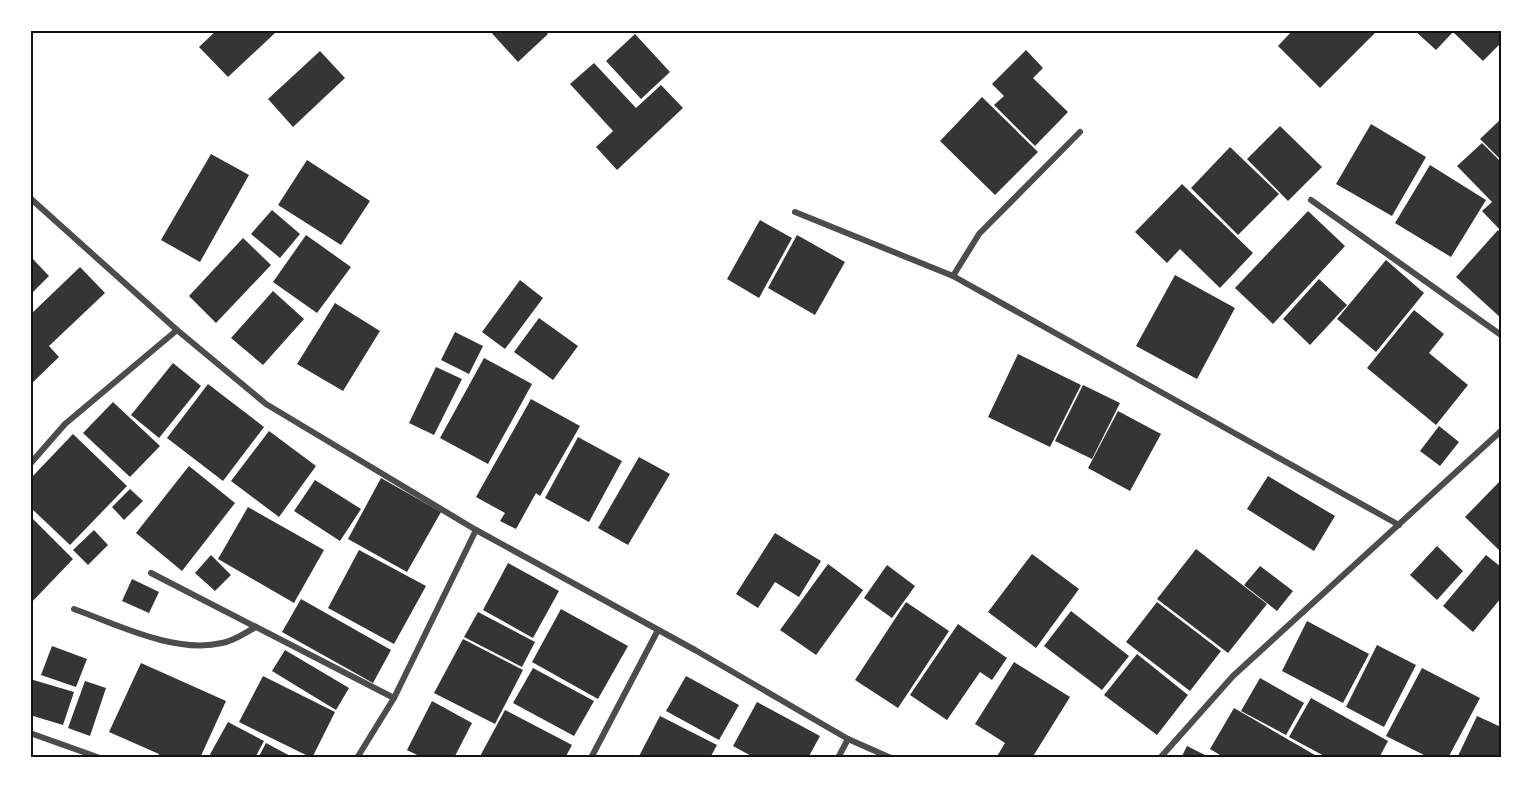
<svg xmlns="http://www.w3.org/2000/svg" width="1531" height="788" viewBox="0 0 1531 788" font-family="'Varela Round',sans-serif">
  <rect width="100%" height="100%" fill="#fff"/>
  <g fill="#353535">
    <path d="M217,30H273L275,33L228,77L199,47Z"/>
    <path d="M489,30H544L548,34L518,62Z"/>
    <path d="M1293,30H1378L1320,88L1278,46Z"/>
    <path d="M1414,30H1501V43L1483,61L1453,32L1436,50Z"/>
    <path d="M635,34L670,72L641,99L606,61Z"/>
    <path d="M1026,50L1043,68L1033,78L1068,112L1035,146L994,105L1004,96L992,84Z"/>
    <path d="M320,51L345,78L293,127L268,99Z"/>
    <path d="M594,63L636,108L661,85L683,108L617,170L596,147L613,131L570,84Z"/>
    <path d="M982,97L1038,152L995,195L940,141Z"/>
    <path d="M1501,119V160L1480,139Z"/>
    <path d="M1371,124L1426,157L1392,216L1336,184Z"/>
    <path d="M1280,126L1322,167L1288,201L1247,159Z"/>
    <path d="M1482,143L1501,162V231L1482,211L1492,202L1457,166Z"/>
    <path d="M1230,147L1279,194L1238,235L1191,188Z"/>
    <path d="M211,154L249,175L200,262L161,240Z"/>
    <path d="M307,160L370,201L341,245L278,205Z"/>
    <path d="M1430,165L1486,200L1451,257L1395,223Z"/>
    <path d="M1182,184L1253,253L1220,288L1180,249L1167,263L1135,232Z"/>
    <path d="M272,210L300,234L280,258L251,234Z"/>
    <path d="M1308,211L1345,246L1273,324L1235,288Z"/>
    <path d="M760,220L792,238L759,298L727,279Z"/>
    <path d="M1498,230L1501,233V318L1456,277Z"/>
    <path d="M306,235L351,267L317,313L273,282Z"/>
    <path d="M797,235L845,262L815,315L768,288Z"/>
    <path d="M243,238L271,265L216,323L189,296Z"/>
    <path d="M30,256L49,276L30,295Z"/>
    <path d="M1386,260L1424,293L1376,352L1337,319Z"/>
    <path d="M80,267L105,293L49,346L59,357L30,385V315Z"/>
    <path d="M1175,275L1235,308L1197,379L1136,346Z"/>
    <path d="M1319,279L1347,305L1310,345L1283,319Z"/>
    <path d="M520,280L543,298L505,349L482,332Z"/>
    <path d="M273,291L304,319L263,365L231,338Z"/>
    <path d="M335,303L380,331L343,391L297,364Z"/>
    <path d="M1414,310L1444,334L1429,353L1468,385L1436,425L1367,368Z"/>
    <path d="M539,318L578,346L553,380L514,352Z"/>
    <path d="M455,332L483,346L469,374L441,360Z"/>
    <path d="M1018,354L1081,385L1050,447L988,417Z"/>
    <path d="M484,358L532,384L488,464L440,438Z"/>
    <path d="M173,363L201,386L159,438L131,415Z"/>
    <path d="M436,367L462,379L434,435L409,423Z"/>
    <path d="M208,384L264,427L223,481L167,438Z"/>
    <path d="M1083,385L1120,403L1092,459L1055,441Z"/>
    <path d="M531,399L580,426L540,496L536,493L516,529L500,521L505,513L476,497Z"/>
    <path d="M113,402L160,446L130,477L83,433Z"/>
    <path d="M1118,411L1161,434L1130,491L1088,468Z"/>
    <path d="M1439,426L1459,442L1440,466L1420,451Z"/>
    <path d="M269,431L316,466L279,517L231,481Z"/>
    <path d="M73,434L127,486L70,545L30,507V479Z"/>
    <path d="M578,437L622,461L589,522L545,498Z"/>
    <path d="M639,457L670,474L628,545L598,528Z"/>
    <path d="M189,466L235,503L182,571L136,533Z"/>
    <path d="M1268,476L1335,516L1314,551L1247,509Z"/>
    <path d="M381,478L441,512L407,572L348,539Z"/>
    <path d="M315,480L361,509L340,541L294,511Z"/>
    <path d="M1501,480V552L1465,517Z"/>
    <path d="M130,489L143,501L124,520L112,507Z"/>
    <path d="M248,507L324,550L294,603L218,559Z"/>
    <path d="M30,516L73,559L30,604Z"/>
    <path d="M94,530L108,545L88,565L73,550Z"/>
    <path d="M775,533L821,561L799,597L775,582L758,608L736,594Z"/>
    <path d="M1437,546L1463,571L1437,600L1410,575Z"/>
    <path d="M1196,549L1267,604L1228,653L1157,599Z"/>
    <path d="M359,550L426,586L394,644L328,608Z"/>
    <path d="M1032,554L1079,589L1036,648L988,612Z"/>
    <path d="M211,555L231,575L215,591L195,573Z"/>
    <path d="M1486,555L1501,567V598L1473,632L1443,606Z"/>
    <path d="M508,563L559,591L533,638L483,610Z"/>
    <path d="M828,564L863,590L816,655L780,630Z"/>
    <path d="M887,565L915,586L892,618L864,598Z"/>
    <path d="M1260,566L1293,591L1277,611L1244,585Z"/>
    <path d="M132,579L159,592L149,613L122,601Z"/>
    <path d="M301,599L391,650L373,683L282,632Z"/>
    <path d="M906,602L949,631L898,708L855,680Z"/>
    <path d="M1157,602L1221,651L1190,691L1126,642Z"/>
    <path d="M561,609L628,646L598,699L532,662Z"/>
    <path d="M1071,611L1129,656L1102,690L1044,646Z"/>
    <path d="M478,612L535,642L522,667L464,637Z"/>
    <path d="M1307,621L1369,654L1343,703L1282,671Z"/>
    <path d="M958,624L1007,658L992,680L980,672L947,720L910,695Z"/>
    <path d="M463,639L523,670L495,724L434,693Z"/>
    <path d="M1377,645L1416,665L1384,727L1346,707Z"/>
    <path d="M52,646L87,659L76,687L41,675Z"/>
    <path d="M285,650L349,688L336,710L272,671Z"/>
    <path d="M1137,654L1188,695L1157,735L1104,695Z"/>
    <path d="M1014,662L1070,697L1032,758H996L1005,743L975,724Z"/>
    <path d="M141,663L226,701L200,758H157L159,754L109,732Z"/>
    <path d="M533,668L594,701L574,736L513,703Z"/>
    <path d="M1422,668L1480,698L1448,758H1430L1386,736Z"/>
    <path d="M263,676L335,712L312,758L239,722Z"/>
    <path d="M686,676L739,705L719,740L666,711Z"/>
    <path d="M1260,678L1304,703L1286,735L1241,711Z"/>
    <path d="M30,679L74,692L63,725L30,715Z"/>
    <path d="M85,681L106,688L90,736L68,728Z"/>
    <path d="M1311,698L1388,741L1379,758H1328L1289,737Z"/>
    <path d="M432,701L472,723L454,758H423L407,750Z"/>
    <path d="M757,702L820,736L808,758H755L733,746Z"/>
    <path d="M1234,708L1320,758H1225L1210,749Z"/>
    <path d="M505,710L572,745L565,758H479Z"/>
    <path d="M660,716L717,745L710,758H638Z"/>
    <path d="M1477,716L1501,727V758H1457Z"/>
    <path d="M228,722L264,741L255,758H208Z"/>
    <path d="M266,743L294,758H258Z"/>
    <path d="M1187,746L1211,758H1181Z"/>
  </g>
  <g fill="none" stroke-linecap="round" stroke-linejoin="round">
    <g stroke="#4c4c4c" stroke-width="6">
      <path d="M30,198L177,330L266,404L476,530L695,650L848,739L891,758"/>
      <path d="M1311,200L1501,335"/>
      <path d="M795,212L953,276L1399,525"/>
      <path d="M953,276L979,234L1080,132"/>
      <path d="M30,464L65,424L177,330"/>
      <path d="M151,573L394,698"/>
      <path d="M74,609C118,625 175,654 222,643C234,641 246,632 256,627"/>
      <path d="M30,733L100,758"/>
      <path d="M357,758L394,698L476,530"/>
      <path d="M591,758L658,630"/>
      <path d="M838,758L848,739"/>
      <path d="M1160,758L1233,676L1501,431"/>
    </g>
  </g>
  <rect width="1531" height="788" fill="none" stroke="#ffffff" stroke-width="63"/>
  <rect x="32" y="32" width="1468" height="724" fill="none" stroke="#111" stroke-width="2"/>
</svg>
